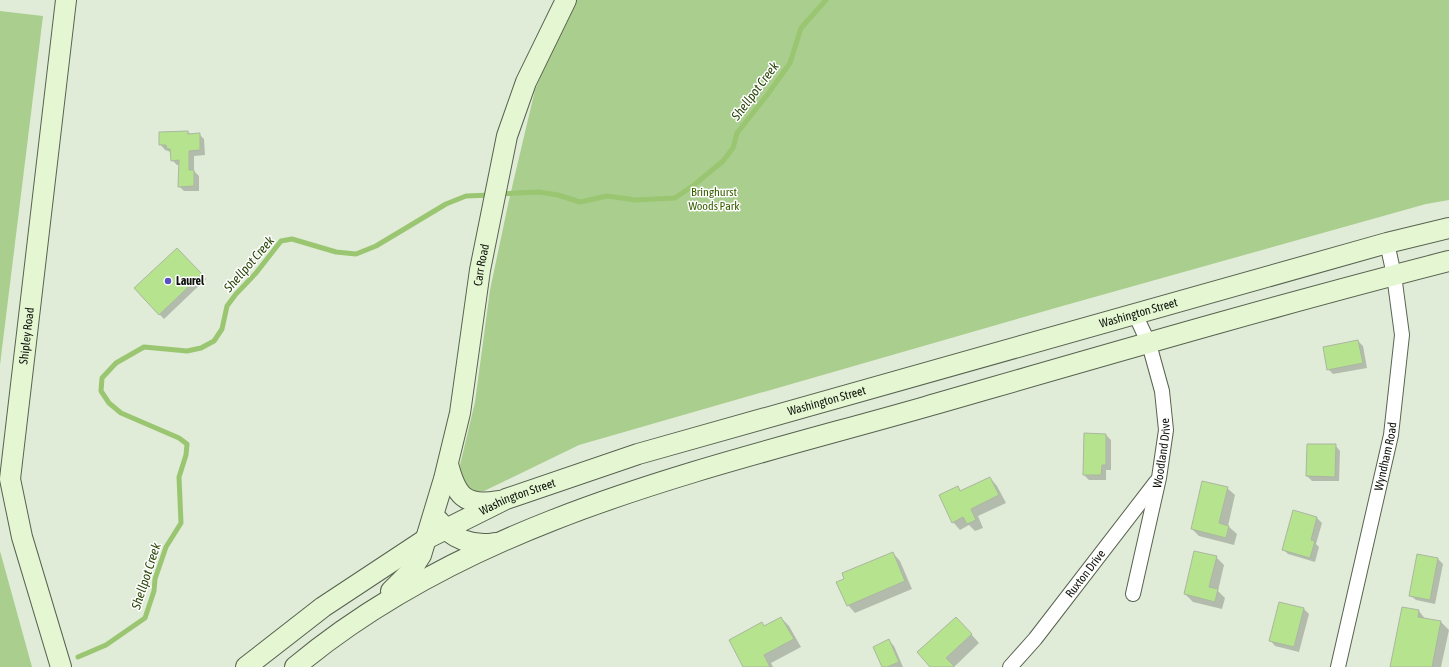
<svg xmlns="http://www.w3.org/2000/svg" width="1449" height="667" viewBox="0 0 1449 667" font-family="'Asap Condensed',sans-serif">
  <rect width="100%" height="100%" fill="#e0ecd7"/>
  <g fill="#aace8d">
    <path d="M575,0H1449V200L1426,204L1066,305L579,445L484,491L473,492L464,486L460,465L475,402L490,290L509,200L535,90L566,15Z"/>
    <path d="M0,11L43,16L0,365Z"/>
    <path d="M0,551L32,667H0Z"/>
  </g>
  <g fill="#0003">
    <path d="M188,132L191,135L199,134L204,139L205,155L194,156V171L199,176V191H184L179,186V165H177L172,160L171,152L165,150L160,144Z"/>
    <path d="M182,254L206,279L164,319L135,289Z"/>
    <path d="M1358,341L1363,346L1367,368L1333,374L1328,369Z"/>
    <path d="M1085,434L1106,435L1111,440V470H1106V480H1089L1084,475Z"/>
    <path d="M1335,445L1340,451L1339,481H1312L1307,476Z"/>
    <path d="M990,478L997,486L1006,503L978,516L983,528L975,531L969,525L960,530L953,522L957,487L962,492Z"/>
    <path d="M1227,488L1235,495L1228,526L1237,534L1234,545L1199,536L1192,529Z"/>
    <path d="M1293,511L1317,518L1322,523L1316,544L1319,547L1315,562L1288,554L1283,549Z"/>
    <path d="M893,553L900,561L912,589L855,613L848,605L845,579Z"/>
    <path d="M1418,556L1438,559L1443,564L1435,604L1416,600L1410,595Z"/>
    <path d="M1216,557L1224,565L1218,591L1225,598L1222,609L1193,602L1185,594Z"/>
    <path d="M1304,609L1309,614L1299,652L1275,646L1270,640Z"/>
    <path d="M1419,611L1426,620L1441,622L1449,630L1441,667H1391Z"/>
    <path d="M781,618L789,626L801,647L771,663L773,667H744L762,624L765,627Z"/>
    <path d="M964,626L979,643L954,667H932Z"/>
    <path d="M889,641L894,646L903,667H883Z"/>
  </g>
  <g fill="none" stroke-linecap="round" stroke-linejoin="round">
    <g stroke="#9ac672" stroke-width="5">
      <path d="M499,194L539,192L558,195L580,202L607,196L636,200L675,198L694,185L723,161L733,148L737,133L768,94L790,63L801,28L826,0"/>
      <path d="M78,657L106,645L145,618L154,591L155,579L166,547L181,523L179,477L186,455L187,444L179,438L121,413L109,403L101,391L102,378L116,363L144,347L187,351L201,348L214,341L222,329L227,306L236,294L256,273L281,241L292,239L336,252L356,254L376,246L446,204L466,196L491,195"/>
    </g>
  </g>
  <g fill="#b6e38e" stroke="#abb7a2">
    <path d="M188,131V134L200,133V150L189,151V170H194V186L178,187L179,160L171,161L170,149H167L166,145H159V132Z"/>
    <path d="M177,248L202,274L159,315L134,288Z"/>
    <path d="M1358,340L1363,363L1327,370L1323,347Z"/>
    <path d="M1084,433L1106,434V465H1102L1101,475H1083Z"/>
    <path d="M1307,444H1336L1335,477L1306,476Z"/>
    <path d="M990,477L999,495L971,509L976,520L967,524L963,517L952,523L939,495L958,486L960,491Z"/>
    <path d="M1202,481L1228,487L1219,523L1229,526L1226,538L1191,529Z"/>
    <path d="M1293,510L1317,517L1311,540L1315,541L1310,558L1282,550Z"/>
    <path d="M1194,551L1217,556L1209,587L1218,589L1215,602L1184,594Z"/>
    <path d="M893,552L905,581L847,606L836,582L844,579L842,573Z"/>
    <path d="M1417,554L1438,558L1430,600L1409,596Z"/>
    <path d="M1279,602L1304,608L1294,647L1269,641Z"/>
    <path d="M1402,607L1419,610L1418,617L1441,621L1432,667H1390Z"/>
    <path d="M781,617L794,639L764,655L770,667H743L729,640L762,622L764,626Z"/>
    <path d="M956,617L972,634L946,658L954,666L952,667H930L917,652Z"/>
    <path d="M889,639L899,662L887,667H882L873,647Z"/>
  </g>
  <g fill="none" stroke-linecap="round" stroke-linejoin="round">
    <defs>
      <g id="street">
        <path id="s1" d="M1133,594L1159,478L1166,430L1162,391L1149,344L1135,314"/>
        <path id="s2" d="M1010,667L1035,639L1156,482"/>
        <path id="s3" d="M1338,667L1391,435L1402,335L1394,275L1387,243"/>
      </g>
      <g id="secondary">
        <path d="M448,464C456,495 464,507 498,501"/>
        <path d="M439,521C451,539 474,547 495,543"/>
        <path id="s4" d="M391,591L410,572L421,555L444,479L460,413L480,270L507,136L526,82L566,0"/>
        <path id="s5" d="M61,667L22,537L10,479L66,0"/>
        <path id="s6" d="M246,667L323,607L426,539L506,499L638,454L1387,243L1449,228"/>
        <path d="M295,667C473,518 707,469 925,407C1099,357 1273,306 1449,261"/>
      </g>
    </defs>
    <use href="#street" stroke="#586250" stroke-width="16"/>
    <use href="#secondary" stroke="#586250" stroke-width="22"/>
    <use href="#street" stroke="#fff" stroke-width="14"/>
    <use href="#secondary" stroke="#e4f7d2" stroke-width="20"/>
  </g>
  <circle fill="#594fc7" stroke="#fff" stroke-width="1.5" cx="168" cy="281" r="4"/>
  <g text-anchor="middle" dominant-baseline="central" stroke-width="3" stroke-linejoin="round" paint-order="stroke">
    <g font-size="12" fill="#385f00" stroke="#fff">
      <text x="714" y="192">Bringhurst<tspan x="714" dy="14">Woods Park</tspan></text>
    </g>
    <g font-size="12" fill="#0f130c" stroke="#fff">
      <text stroke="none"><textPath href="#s4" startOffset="344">Carr Road</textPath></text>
      <text stroke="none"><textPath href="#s6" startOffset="970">Washington Street</textPath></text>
      <text stroke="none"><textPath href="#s5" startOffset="339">Shipley Road</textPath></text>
      <text stroke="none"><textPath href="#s6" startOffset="646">Washington Street</textPath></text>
      <text stroke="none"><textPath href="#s1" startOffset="144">Woodland Drive</textPath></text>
      <text stroke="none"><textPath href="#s3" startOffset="216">Wyndham Road</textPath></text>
      <text stroke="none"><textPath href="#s6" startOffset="322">Washington Street</textPath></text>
      <text stroke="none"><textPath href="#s2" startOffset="120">Ruxton Drive</textPath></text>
    </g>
    <g font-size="12" font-weight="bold" fill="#0f130c" stroke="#fff" text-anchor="start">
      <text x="176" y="281">Laurel</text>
    </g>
    <g font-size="13" font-style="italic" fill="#2b4609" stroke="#fff">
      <text transform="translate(755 91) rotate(-53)">Shellpot Creek</text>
      <text transform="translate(249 264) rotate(-49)">Shellpot Creek</text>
      <text transform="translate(146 576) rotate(-72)">Shellpot Creek</text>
    </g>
  </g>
</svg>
